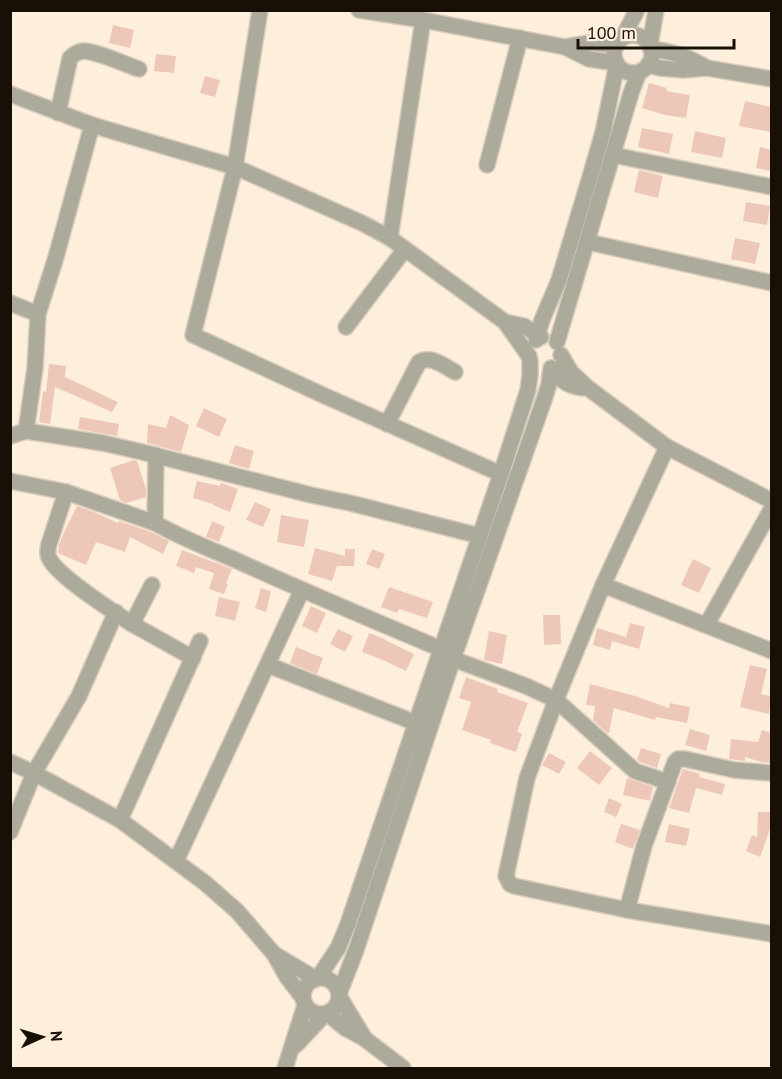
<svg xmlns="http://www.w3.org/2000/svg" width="782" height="1079" viewBox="0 0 782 1079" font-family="'PT Sans',sans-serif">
  <rect width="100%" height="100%" fill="#feefdd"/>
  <g fill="#edc8b9">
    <path d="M113,25L134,30L130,48L109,43Z"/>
    <path d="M156,54L176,56L174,73L154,71Z"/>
    <path d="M205,76L220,80L215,97L200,93Z"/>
    <path d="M649,83L667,88L666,91L690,95L686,118L665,115L642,108Z"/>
    <path d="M745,101L771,107V132L739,126Z"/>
    <path d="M642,128L673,134L669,154L638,147Z"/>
    <path d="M695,131L726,138L722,158L691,152Z"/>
    <path d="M760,147L771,150V171L756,168Z"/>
    <path d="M639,170L663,176L658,198L634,192Z"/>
    <path d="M746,202L770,206L767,225L743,221Z"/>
    <path d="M735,238L760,243L755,264L731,259Z"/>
    <path d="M49,364L66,366L65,377L118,402L112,412L55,387L50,424L39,422L43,391L46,392Z"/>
    <path d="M204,408L227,419L219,437L196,426Z"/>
    <path d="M170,415L189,425L181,452L147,443L148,424L166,428Z"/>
    <path d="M80,417L119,424L117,436L78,429Z"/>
    <path d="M235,445L254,451L249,469L229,463Z"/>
    <path d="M134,460L137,461L146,489V497L126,503L120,500L110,468Z"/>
    <path d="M197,481L220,486L221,483L238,489L230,512L213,505V504L193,498Z"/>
    <path d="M255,502L271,509L263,527L246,520Z"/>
    <path d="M77,506L94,512L118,523L119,521L151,532L169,541L163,554L130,537L125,552L96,542L86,565L58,553L59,545L65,530Z"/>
    <path d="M281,515L309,520L304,547L277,542Z"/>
    <path d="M212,521L225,527L219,542L206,537Z"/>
    <path d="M315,548L345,556V549H355L354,566H337L332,581L308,574Z"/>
    <path d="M372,549L385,554L379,569L366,564Z"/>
    <path d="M182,550L232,569L226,583L228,584L224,594L209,589L214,573L196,567L194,573L176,566Z"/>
    <path d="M693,559L711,568L699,593L681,585Z"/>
    <path d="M389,587L433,602L427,618L399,609L397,613L381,607Z"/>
    <path d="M261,588L271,591L266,612L255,608Z"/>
    <path d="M219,597L240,602L235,621L215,616Z"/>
    <path d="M311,606L326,613L317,633L302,626Z"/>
    <path d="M543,615H560L561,644L544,645Z"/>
    <path d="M630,623L645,627L639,649L612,641L610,650L593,645L597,628L626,637Z"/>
    <path d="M338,629L353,636L345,652L330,644Z"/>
    <path d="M489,631L507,635L502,664L484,660Z"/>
    <path d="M369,633L385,639V640L414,654L406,671L385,661L362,652Z"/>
    <path d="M296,647L323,658L317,674L290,663Z"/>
    <path d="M750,665L767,669L761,694L771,696L769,714L740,707Z"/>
    <path d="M466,677L498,689L497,692L528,703L517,732L522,734L516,752L490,743L491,740L462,730L471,702L459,698Z"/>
    <path d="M590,684L635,696L669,708L670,703L690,707L687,723L656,717L655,720L614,708L609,733H607L593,720L595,706L586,705Z"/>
    <path d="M690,729L710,735L706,751L685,745Z"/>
    <path d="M762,730L771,733V763L761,762L745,757V761L729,759L731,739L758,742Z"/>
    <path d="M641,748L661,754L657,768L640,762L637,760Z"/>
    <path d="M590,751L612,768L599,785L577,768Z"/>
    <path d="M549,753L566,762L559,774L542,765Z"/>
    <path d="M683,769L700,774L699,777L725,784L722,795L696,788L689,813L669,808Z"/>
    <path d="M627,778L653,787L650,801L623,795Z"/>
    <path d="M609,798L622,804L616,817L604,812Z"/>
    <path d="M758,812H771V826L760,857L746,851L752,835L757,837Z"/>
    <path d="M621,824L640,830L633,849L615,842Z"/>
    <path d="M669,824L690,829L686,846L665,842Z"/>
  </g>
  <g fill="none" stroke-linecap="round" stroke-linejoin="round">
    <defs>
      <g id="minor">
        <path d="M260,10L235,167L193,335L325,396L501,474"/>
        <path d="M359,10L423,20L565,47L589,59L616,63"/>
        <circle cx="633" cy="54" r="19"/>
        <path d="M623,37L637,10"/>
        <path d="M650,45L656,10"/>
        <path d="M565,47L590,43L616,45"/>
        <path d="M651,49C672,51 689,57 707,68"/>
        <path d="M648,65L660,68L683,70L707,68L772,79"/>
        <path d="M10,94L92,125L235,167L362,223L390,238L505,322L529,356"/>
        <path d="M58,113L70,58C73,55 77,52 82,51C97,51 124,64 139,69"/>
        <path d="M613,155L772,187"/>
        <path d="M487,165L520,38"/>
        <path d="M390,238L423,20"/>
        <path d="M588,242L772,283"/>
        <path d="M10,303L38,314"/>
        <path d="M505,322L524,326L541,337"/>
        <path d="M346,327L405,249"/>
        <path d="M536,340L542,320L559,280L590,177L603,132L617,64"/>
        <path d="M557,342L631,93L639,72"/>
        <path d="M561,355L571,372L588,388L667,447L772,501"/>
        <path d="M552,368C560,382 571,388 588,388"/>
        <path d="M387,424L419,362C431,355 444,366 455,372"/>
        <path d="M26,431L35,368L38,314L56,257L92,125"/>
        <path d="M10,436L26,431L103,443L142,452L311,495L350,503L480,536"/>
        <path d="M667,447L603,585L556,700L527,778L506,876L510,884L514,886L627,910L772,934"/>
        <path d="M156,455L155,523C183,539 213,550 242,563C308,593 375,621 441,649"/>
        <path d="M10,481L66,492L155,523"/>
        <path d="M66,492L49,544C48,548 47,554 49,558C58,577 113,611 132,624L152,585"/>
        <path d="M603,585L772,651"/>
        <path d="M132,624L193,658"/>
        <path d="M707,624L772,508"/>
        <path d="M453,659L526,686L556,700L635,771L668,782"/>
        <path d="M268,665L416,723"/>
        <path d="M10,762L34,773L120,820L205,883L237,911L274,954L287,977L303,998"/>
        <path d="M120,820L200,641"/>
        <path d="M10,832L34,773L79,696L116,612"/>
        <path d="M176,861L302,590"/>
        <path d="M627,910L644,846L675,762L678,759H685L734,770L772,773"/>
        <path d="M274,954L316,979"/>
        <path d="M318,978L338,948L348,924L416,723L501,474L528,390L530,375V360"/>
        <circle cx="321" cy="996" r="18"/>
        <path d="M339,994L356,950L453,659L545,397L549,384L551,368"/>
        <path d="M339,996L365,1039L403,1068"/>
        <path d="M327,1013L345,1028L364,1038"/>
        <path d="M296,1045L325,1014"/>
        <path d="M285,1068L305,1005"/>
      </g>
    </defs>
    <use href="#minor" stroke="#d9cbbb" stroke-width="18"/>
    <use href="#minor" stroke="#acaa9b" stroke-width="15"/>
  </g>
  <rect width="782" height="1079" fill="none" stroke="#181006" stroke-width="24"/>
  <g transform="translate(42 1037) rotate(86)" stroke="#feefdd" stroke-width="4.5" paint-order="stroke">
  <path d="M0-4.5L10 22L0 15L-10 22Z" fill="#181006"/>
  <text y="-9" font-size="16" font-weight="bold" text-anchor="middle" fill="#181006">N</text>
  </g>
  <path d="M578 39v9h156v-9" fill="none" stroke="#181006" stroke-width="3"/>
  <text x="587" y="39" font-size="18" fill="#181006" stroke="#feefdd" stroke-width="4.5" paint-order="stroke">100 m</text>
</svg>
